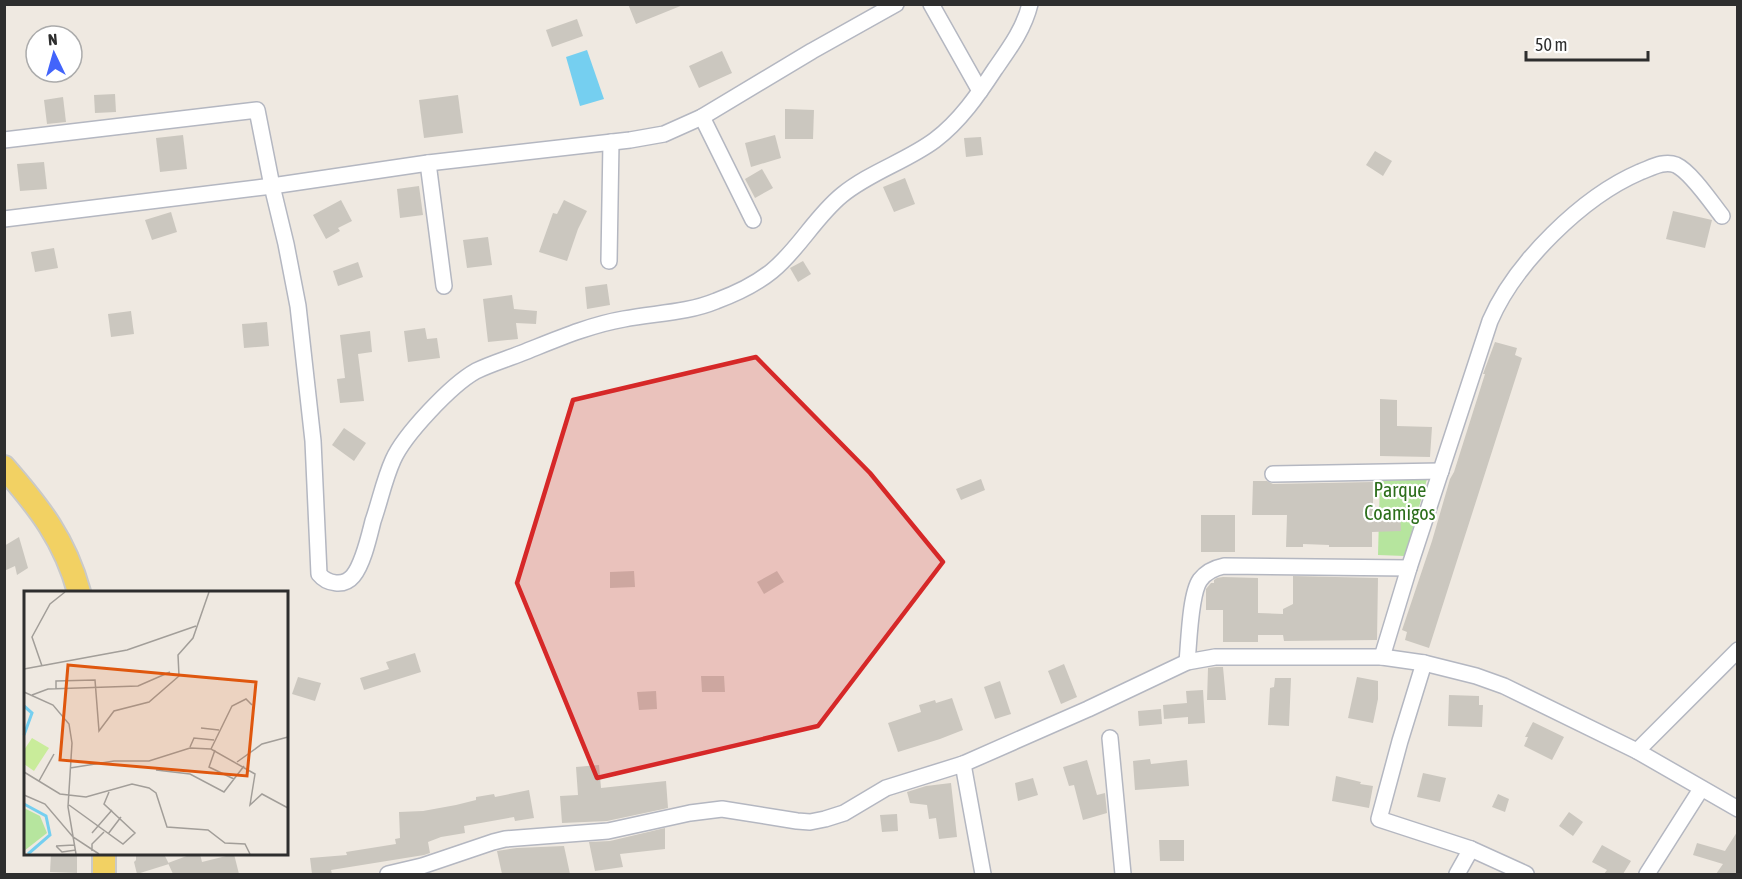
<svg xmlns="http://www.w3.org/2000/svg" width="1742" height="879" viewBox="0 0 1742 879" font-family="'Asap Condensed',sans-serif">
  <rect width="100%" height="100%" fill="#efe9e1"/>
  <path fill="#b6e59e" d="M1427,479L1405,556L1378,555L1380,481Z"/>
  <path fill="#75cff0" d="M587,50L604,99L580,106L566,57Z"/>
  <g fill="#cbc7bf">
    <path d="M628,4H683V5L636,24Z"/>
    <path d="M577,19L583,36L552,47L546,30Z"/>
    <path d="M722,51L732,73L699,88L689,66Z"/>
    <path d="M115,94L116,112L95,113L94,95Z"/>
    <path d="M458,95L463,133L424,138L419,100Z"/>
    <path d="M63,97L66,122L47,124L44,100Z"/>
    <path d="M785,109L814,110L813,139H785Z"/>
    <path d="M183,135L187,169L160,172L156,138Z"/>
    <path d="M775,135L781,158L751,167L745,143Z"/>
    <path d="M981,137L983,155L966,157L964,138Z"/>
    <path d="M1375,151L1392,161L1383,176L1366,165Z"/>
    <path d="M44,162L47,189L20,191L17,164Z"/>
    <path d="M762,169L773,188L755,198L745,179Z"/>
    <path d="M905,178L915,204L894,212L883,187Z"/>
    <path d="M419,186L423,215L400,218L397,189Z"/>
    <path d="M341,200L352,221L338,228L340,231L326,239L313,215Z"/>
    <path d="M564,200L587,211L578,229L567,261L539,252L553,213L557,214Z"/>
    <path d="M1673,211L1712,220L1705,248L1666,239Z"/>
    <path d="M171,212L177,232L152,240L145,220Z"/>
    <path d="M488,237L492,265L467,268L463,240Z"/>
    <path d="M54,248L58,268L35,272L31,252Z"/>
    <path d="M803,261L811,274L798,282L790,268Z"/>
    <path d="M358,262L363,277L338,286L333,271Z"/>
    <path d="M607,284L610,305L587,309L585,287Z"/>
    <path d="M512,295L514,309L537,311L536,324L516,323L518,339L488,342L483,299Z"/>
    <path d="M131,311L134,334L111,337L108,314Z"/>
    <path d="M267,322L269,346L244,348L242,324Z"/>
    <path d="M425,328L427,339L437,338L440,358L408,362L404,331Z"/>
    <path d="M370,331L372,352L358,354L364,401L340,403L337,379L345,378L340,335Z"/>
    <path d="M1495,342L1517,348L1515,355L1522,358L1429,648L1405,640L1407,632L1402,630L1432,541L1450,479L1454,472L1485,374H1483Z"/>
    <path d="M1380,399L1397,400V426L1432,427L1430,457L1380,456Z"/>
    <path d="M344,428L366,443L354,461L332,445Z"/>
    <path d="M981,479L985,490L961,500L956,489Z"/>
    <path d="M1253,481H1267L1273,484L1373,482V513L1400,512L1401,531L1372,532V547H1329V545L1303,544V547H1286L1287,515H1252Z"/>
    <rect x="1201" y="515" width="34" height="37"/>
    <path d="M19,537L28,568L17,575L15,566L4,571V546Z"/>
    <path d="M634,571L635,587L610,588V572Z"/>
    <path d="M777,571L784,582L764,594L757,582Z"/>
    <path d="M1293,576L1378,578L1377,640L1284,641L1283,635H1258V642H1223V610H1206V589L1211,583H1214V580L1217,578L1223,577L1258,578V613L1283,614V609L1293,604Z"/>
    <path d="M415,653L421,672L364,690L360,678L389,669L386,662Z"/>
    <path d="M1064,664L1077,697L1061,704L1048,671Z"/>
    <path d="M1216,667H1223L1226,700H1207L1208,668Z"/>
    <path d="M701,676H724L725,692H702Z"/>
    <path d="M298,677L321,683L315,701L292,694Z"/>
    <path d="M1357,677L1378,681V699L1373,723L1348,718Z"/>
    <path d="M1275,678H1291L1289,726L1268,725L1270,688L1274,687Z"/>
    <path d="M1000,681L1011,714L995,719L984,687Z"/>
    <path d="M1203,690L1205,723L1188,724V717L1164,719L1163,705L1187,703L1186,691Z"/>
    <path d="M656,691L657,709L639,710L637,692Z"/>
    <path d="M1449,695L1479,696V705H1483L1482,727L1448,726Z"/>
    <path d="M952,698L963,730L940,739L898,752L888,723L921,712L919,705L935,700L936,703Z"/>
    <path d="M1161,709L1162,724L1139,726L1138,711Z"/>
    <path d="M1533,722L1564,737L1552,760L1524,746L1528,737H1525Z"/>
    <path d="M1150,759L1151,764L1187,760L1189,786L1135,790L1133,761Z"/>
    <path d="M1087,760L1097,795L1105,793L1107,813L1083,820L1074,785L1069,786L1063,767Z"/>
    <path d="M599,765L601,788L666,781L668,808L607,821L562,823L560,796L578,795L576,767Z"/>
    <path d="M1423,773L1446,778L1440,802L1417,797Z"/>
    <path d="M1336,776L1361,782L1360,784L1373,786L1369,808L1332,801Z"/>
    <path d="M1033,778L1038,795L1018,801L1015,783Z"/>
    <path d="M951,783L957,837L939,839L936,818L929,819L927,805L910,803L907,792L926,786Z"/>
    <path d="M529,790L534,818L515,821L514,817L464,826L465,833L441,837L428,842L430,853L424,855L331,870L332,874H312L310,858L347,855L346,852L396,844L395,839L400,838L399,812L423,811L456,805L476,800V797L494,794L495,797Z"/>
    <path d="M1498,794L1509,799L1505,812L1492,807Z"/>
    <path d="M1569,812L1583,822L1573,836L1559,826Z"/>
    <path d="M897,814L898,831L882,832L880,815Z"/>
    <path d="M665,828V849L620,854L623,867L595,871L589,842L610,841Z"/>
    <path d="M1737,832V874H1716L1723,864L1693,855L1697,843L1725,851Z"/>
    <path d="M1159,840H1184V861H1160Z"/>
    <path d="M1602,845L1631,861L1623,874H1604L1607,870L1592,862Z"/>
    <path d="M564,846L570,874H502L497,851L517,848Z"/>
    <path d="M51,854H77V873L50,872Z"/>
    <path d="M136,854H164L169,864L137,874L134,862L136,860Z"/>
    <path d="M192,854H200L202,862L234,854L239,874H173L168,863Z"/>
  </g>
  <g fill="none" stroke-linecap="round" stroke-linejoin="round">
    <defs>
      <g id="minor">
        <path d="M931,4L980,91"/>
        <path d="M702,117L753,220"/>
        <path d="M4,140L257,110L272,186L286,244L298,306L313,441L319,574C327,584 344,587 353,576C363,564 369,537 373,521C380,501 384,480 393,460C404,435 451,385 476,371C490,364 507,359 522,353C555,340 589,325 624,319C655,313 687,313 716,301C735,294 756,284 772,271C799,249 815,217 842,195C870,172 907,161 935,140C960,121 978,95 995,69C1009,49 1024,29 1030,4"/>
        <path d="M428,163L444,286"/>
        <path d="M4,219L272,186L428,163L630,140L664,134L702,117L812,51L896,4"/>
        <path d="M609,261L611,142"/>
        <path d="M1273,474L1441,471"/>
        <path d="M1382,657L1409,568L1490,321C1515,263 1582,197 1640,172C1651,168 1664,160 1676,165C1691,172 1711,202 1722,216"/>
        <path d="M1187,662C1189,643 1190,594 1200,580C1206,572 1214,568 1224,566L1409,568"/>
        <path d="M1424,663L1400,741L1379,819L1471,849L1526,874"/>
        <path d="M1110,738L1123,874"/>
        <path d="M1637,751L1738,650"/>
        <path d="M963,764L983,874"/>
        <path d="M388,874L422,866L493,842L505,839L608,831L690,813L722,809L797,821L810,822L825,819L844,813L886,788L963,764L1088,709L1187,662L1215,657H1382L1424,663L1476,676L1504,686L1637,751L1738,809"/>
        <path d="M1457,874L1471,849"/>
        <path d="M1647,874L1701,789"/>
      </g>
      <g id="primary">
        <path d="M4,467C39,507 65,540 79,592"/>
        <path d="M104,874V854"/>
      </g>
    </defs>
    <use href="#minor" stroke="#b4b7c1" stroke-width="18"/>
    <use href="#primary" stroke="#c9c9c9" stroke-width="26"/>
    <use href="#minor" stroke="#fff" stroke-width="15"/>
    <use href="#primary" stroke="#f2d163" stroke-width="22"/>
  </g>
  <path fill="#d62828" fill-opacity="0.2" stroke="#d62828" stroke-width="4.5" stroke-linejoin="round" d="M756,357L870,473L943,562L818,726L597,778L517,583L573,400Z"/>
  <g text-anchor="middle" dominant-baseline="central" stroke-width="4.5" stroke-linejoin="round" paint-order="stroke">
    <g font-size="20" fill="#2c6e1b" stroke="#fff">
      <text x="1400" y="489">Parque<tspan x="1400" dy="23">Coamigos</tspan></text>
    </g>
  </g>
  <g transform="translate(24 591)">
    <rect width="264" height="264" fill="#efe9e1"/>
    <path d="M0,217L16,225L23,242L0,260Z" fill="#b6e59e"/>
    <path d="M8,147L25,157L10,180L0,173V159Z" fill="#c9ec9a"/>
    <path fill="none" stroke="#75cff0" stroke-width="3" d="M0,115L8,122L0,144M0,213L22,225L26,244L4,263"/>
    <path fill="none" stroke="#a29e99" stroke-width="1.5" d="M18,75L8,46L26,13L41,1M0,78L103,59L172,35M32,98V90L71,89L75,140L90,120L125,111L155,85L154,64L169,47L185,1M0,101L29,114L45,133L48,152L44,216L52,263M8,104L24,98L114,95L146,81M177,137L195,139M166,156L170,147L190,149M187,158L208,115L222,108L228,114M191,159L185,176L210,188M213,171L238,153L264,146M46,177L90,170H125L166,157L187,158L231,183L226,214L238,203L264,217M132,179L166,183L200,201L220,175M0,181L36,203L62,206L108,193L125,197L132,202L143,236L184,239L201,252L221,253L226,263M15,190L30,163M0,204L21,213L49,246L75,263M45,214L99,253L111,242L80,213L85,201M68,242L88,219M84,243L97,226M32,255L38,261L52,259M32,255L50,254M68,260V253L80,241"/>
    <path fill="#df570e" fill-opacity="0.15" stroke="#df570e" stroke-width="3" d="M44,74L232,91L223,185L36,169Z"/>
    <rect width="264" height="264" fill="none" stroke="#2e2e2e" stroke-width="3"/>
  </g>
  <rect width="1742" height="879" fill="none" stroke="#2e2e2e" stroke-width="12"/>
  <g transform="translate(54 54) rotate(355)"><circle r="28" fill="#ffffff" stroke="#ababab" stroke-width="1.5"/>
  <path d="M0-4.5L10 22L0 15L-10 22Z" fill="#4264fb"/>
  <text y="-9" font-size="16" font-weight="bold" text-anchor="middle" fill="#2e2e2e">N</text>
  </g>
  <path d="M1526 51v9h122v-9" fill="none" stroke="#2e2e2e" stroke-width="3"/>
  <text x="1535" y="51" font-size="18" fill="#2e2e2e" stroke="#ffffff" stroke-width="4.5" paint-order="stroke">50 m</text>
</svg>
